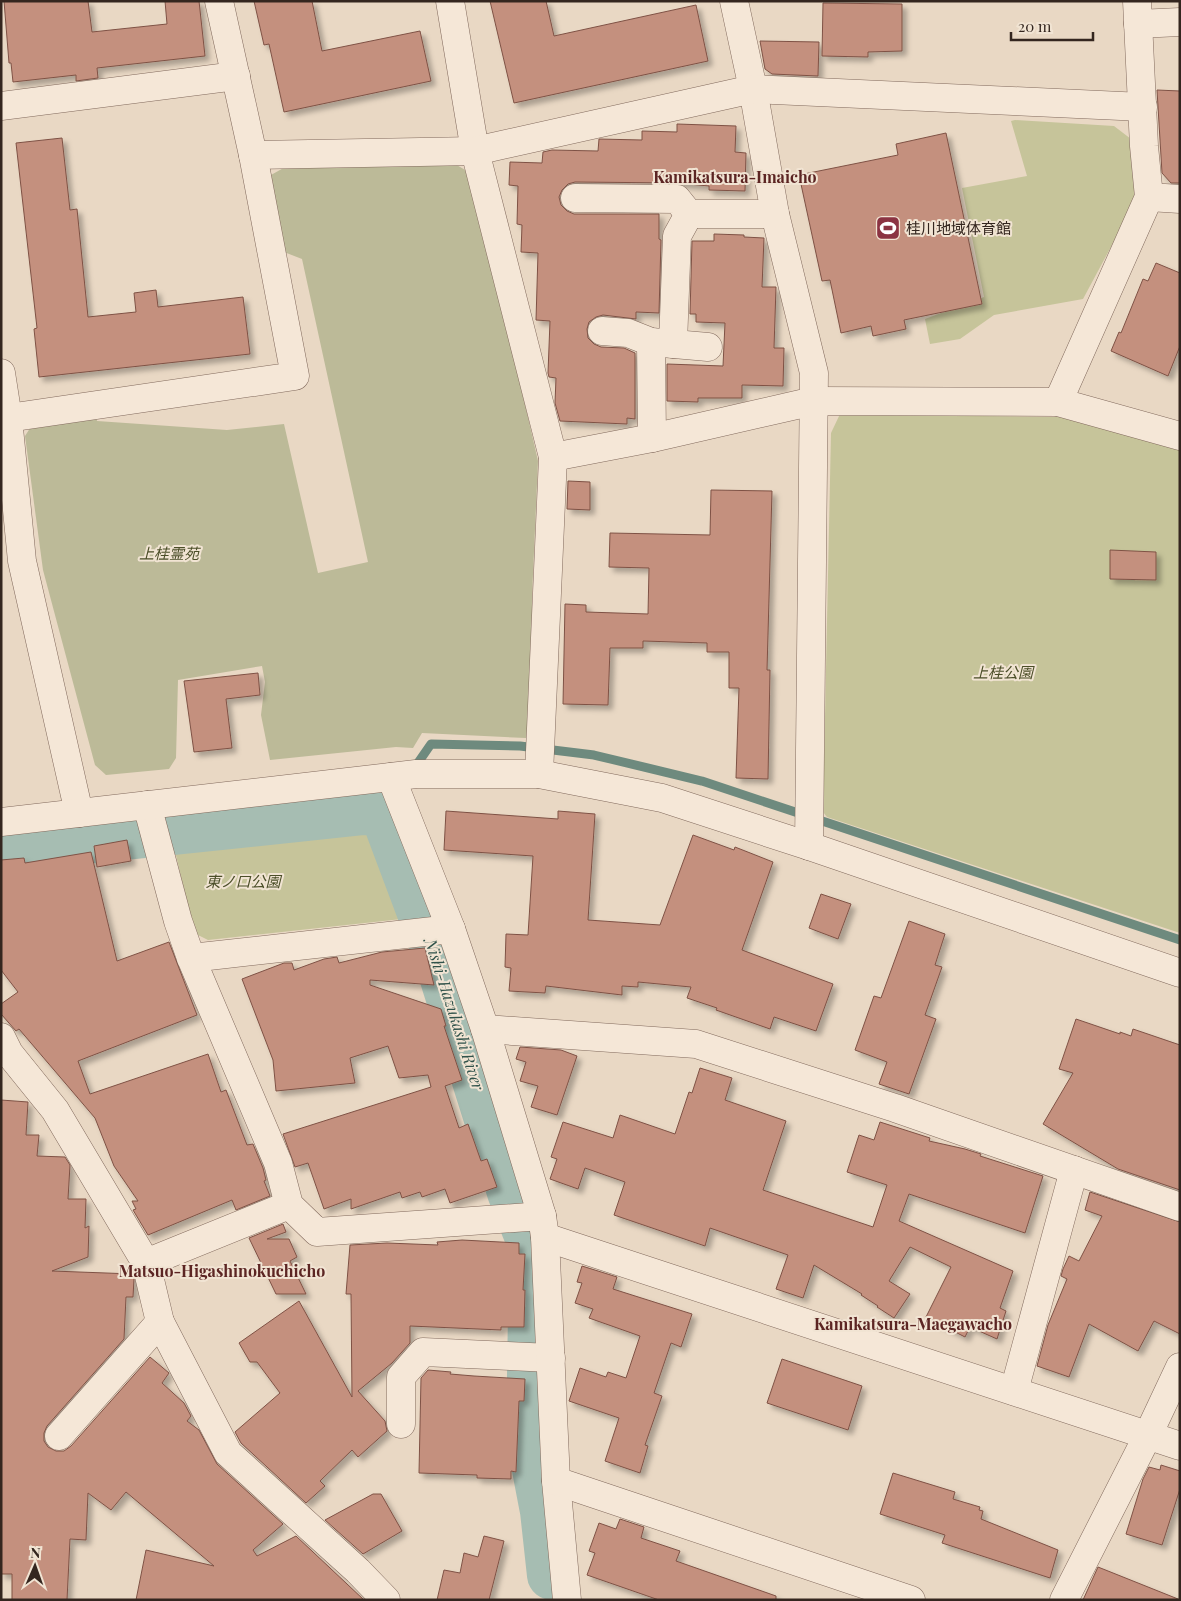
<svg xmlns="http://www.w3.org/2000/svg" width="1181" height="1601" viewBox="0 0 1181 1601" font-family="'Playfair Display','Noto Sans JP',serif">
  <defs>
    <filter id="shadow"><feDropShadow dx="4.5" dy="4.5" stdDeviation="2.5" flood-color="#0004"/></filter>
  </defs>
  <rect width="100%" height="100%" fill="#e9d8c4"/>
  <g fill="#c6c49a">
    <path d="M1015,120L1114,126L1131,139L1135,184L1134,204L1083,299L994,315L960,339L930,344L925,319L984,297L962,188L1027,176L1011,121Z"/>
    <path d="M840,414L1060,417L1180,449V933L827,817L823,812L831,433Z"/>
    <path d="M373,813L385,822L416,913L411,918L208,940L194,933L172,838L175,834Z"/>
  </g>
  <path fill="#bcba98" d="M455,164L472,174L538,461L532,597L533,690L526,738L422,733L413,748L396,747L270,760L261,715L265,682L262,666L178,680L176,758L169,769L106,775L95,765L43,570L25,436L34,422L96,416L97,421L227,430L284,424L318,573L368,562L302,259L284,252L271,175L287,166Z"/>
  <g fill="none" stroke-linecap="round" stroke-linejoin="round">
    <g stroke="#6e8a7e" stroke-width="9">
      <path d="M413,770L431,744L520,746L594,755L702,781L1180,940"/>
      <path d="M384,811L394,797"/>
    </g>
    <path stroke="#a6bdb2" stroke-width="50" d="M1,848L364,810L384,811L435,947L512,1192L534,1248L531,1438L545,1511L552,1575"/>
  </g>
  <g fill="#c4907e" stroke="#7f5245" filter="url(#shadow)">
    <path d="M4,1H88L92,32L167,24L165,1H199L205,56L97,68L98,78L76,81V75L13,82L11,63H9Z"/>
    <path d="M254,1H312L322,51L420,31L431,81L284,112L269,44L264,45Z"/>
    <path d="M490,1H546L554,36L696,5L708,61L514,103Z"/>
    <path d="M823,3L902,4V51L868,52V57L822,56Z"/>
    <path d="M760,41L819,42L818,76L772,74L765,69Z"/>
    <path d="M1157,90L1180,91V183H1171L1162,173Z"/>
    <path d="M677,124L736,126L735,152L746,153L745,191L709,190V186L677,183L575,182L568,184L562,190L559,197L561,205L567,211L574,214H659V239L661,240L659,313L636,312V319L603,315L596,317L589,322L587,329L588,338L594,344L601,347L624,348L635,353V419L627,418V424L560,421L555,403L556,378L549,377L548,373L550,321L536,320L538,253L521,252L522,225L517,224L518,186L509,185L510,162L542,163L543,152L552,150L598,151L599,139L642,140V131L677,132Z"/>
    <path d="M946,133L982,304L904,320L906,329L873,336L871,326L841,333L830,280L822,281L799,175L898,155L896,144Z"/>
    <path d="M62,138L70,210L77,209L88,317L136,312L134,293L156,290L158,307L243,297L250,354L39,377L34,329L37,328L16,143Z"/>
    <path d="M714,234L744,235V237L764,238L762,287H776L774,348H784L783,386L742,385V398H698V402L667,401V364L723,366L725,323L696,322V314H690L692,241H714Z"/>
    <path d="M1156,263L1180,273V346L1168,376L1111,351L1119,332L1121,333L1143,279L1148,281Z"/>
    <path d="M568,481L590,482V510L567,509Z"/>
    <path d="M711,490L772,491L767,670H770L768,779L736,778L739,688H729V652H707V643L643,641V648H610L608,705L563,704L565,604L586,605V612L648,614L649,568L609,567L610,533L710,535Z"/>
    <path d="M1110,550L1156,552V580L1110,579Z"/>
    <path d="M258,673L260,695L226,699L232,748L194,752L184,681Z"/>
    <path d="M446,811L558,819V811L595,814L588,920L660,925L693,835L734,850L735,847L773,862L742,950L833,984L816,1031L774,1017L770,1029L716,1010L717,1008L687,998L691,987L638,982V987L622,986V995L546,986L545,993L509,991L511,968L505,967L506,934L528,935L533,856L444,850Z"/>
    <path d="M127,840L131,861L97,867L94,846Z"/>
    <path d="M91,852L117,961L169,942L197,1015L78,1061L90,1094L208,1054L221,1092L226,1090L247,1145L253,1144L263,1168L266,1180L264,1181L270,1196L236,1210L232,1200L148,1235L133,1210L136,1209L132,1201H138L114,1166L95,1118L19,1029L16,1031L1,1014V1004L18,992L1,970V860L24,858L25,863Z"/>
    <path d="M821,894L851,904L838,939L809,928Z"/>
    <path d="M909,921L945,934L935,965L942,967L925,1015L936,1019L909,1094L879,1084L887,1062L855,1050L874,996L881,998Z"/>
    <path d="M425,948L434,985L370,980V985L441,1009L446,1026H444L462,1080L445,1086L459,1128L468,1124L481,1161L487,1159L497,1187L450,1203L445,1189L422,1197L420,1192L402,1198L400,1192L351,1209V1199L324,1209L308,1163L295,1167L283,1134L431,1087L428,1075L399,1078L388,1046L350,1058L355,1083L276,1091L273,1060L242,979L284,963H292L294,970L324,959L337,957L339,963L382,952Z"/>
    <path d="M1076,1019L1120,1034V1032L1131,1036L1133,1029L1180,1045V1190L1118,1169L1043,1124L1073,1073L1059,1069Z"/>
    <path d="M520,1047L561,1050L577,1056L557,1115L531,1107L538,1086L520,1081L526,1062L516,1059Z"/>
    <path d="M700,1068L732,1078L725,1100L786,1121L763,1190L873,1227L887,1185L847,1172L859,1135L874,1140L880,1122L930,1138L929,1141L965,1149L981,1154L980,1156L1043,1176L1025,1233L909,1194L899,1221L1013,1271L1000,1308L1006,1311L997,1339L970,1327L965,1337L926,1317L951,1267L910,1247L889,1281L910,1294L894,1318L877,1307L878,1306L861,1295L862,1294L814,1265L803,1298L776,1289L788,1255L710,1228L705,1246L614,1215L625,1182L585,1168L578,1189L550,1179L557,1159L551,1157L563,1122L613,1138L620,1115L675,1134L689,1092L692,1093Z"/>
    <path d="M1,1100L28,1102L26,1135H39L37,1156L65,1157L70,1165L68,1199H86L85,1228L89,1226L88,1257L52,1271L133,1274L134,1279L133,1297H126L124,1339L47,1426L44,1433V1441L48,1447L56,1451H64L71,1446L150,1357L169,1373L162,1383L184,1403L191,1416L187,1421L199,1430L217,1464L283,1524L253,1550L257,1556L296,1536L364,1600H136L146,1550L214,1566L126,1492L111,1510L88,1493L86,1540L70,1539L67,1600H12V1574H1Z"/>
    <path d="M1090,1192L1180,1222V1334L1154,1321L1138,1351L1089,1324L1069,1377L1037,1366L1048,1325L1067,1279L1061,1276L1063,1269L1069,1256L1079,1261L1102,1216L1085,1210Z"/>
    <path d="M283,1224L286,1232L267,1239H289L297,1257L290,1261L306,1294H276L249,1238Z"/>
    <path d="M462,1240L519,1243V1254H525L523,1290H525L524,1327H501V1330L410,1326V1343L392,1363L358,1391L385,1421L387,1431L358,1457L352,1450L320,1481L325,1486L306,1503L241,1443L235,1432L280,1393L257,1362H250L239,1343L299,1301L352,1397L351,1294H346L350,1245L387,1243L438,1245L437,1242Z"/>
    <path d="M582,1266L617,1277L613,1289L692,1314L681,1347L671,1343L654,1393L662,1396L645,1445L648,1446L640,1473L605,1461L619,1418L569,1401L580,1368L606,1377L608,1372L626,1378L640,1336L589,1318L593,1309L575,1303L582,1283L577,1282Z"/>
    <path d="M782,1359L862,1386L848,1430L767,1403Z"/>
    <path d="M428,1370L451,1372L450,1374L474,1376L525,1379L524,1401H519L516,1472L511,1471V1479L477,1478V1475L419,1473L421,1378Z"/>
    <path d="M1161,1465L1180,1471V1489L1162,1545L1126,1534L1143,1479L1149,1467L1160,1470Z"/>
    <path d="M893,1473L955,1492L953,1499L980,1507L979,1510L983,1511L981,1519L1058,1550L1050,1578L942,1543L945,1535L880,1514Z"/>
    <path d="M373,1494H381L402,1531L363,1554L325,1520Z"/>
    <path d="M620,1519L644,1527L641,1538L680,1551L676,1561L776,1596V1600H659L587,1575L595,1553L589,1551L599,1523L616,1529Z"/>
    <path d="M484,1536L504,1541L489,1600H437L444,1570L460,1573L464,1553L478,1557Z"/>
    <path d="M1098,1567L1178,1599V1600H1083Z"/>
  </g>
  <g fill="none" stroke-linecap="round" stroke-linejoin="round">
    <defs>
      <g id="minor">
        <path d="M450,1L475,151L553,457L539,774"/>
        <path d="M734,1L753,89L775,214L814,373L809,846"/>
        <path d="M1138,24L1180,22"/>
        <path d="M1,106L236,76"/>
        <path d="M253,155L475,151L753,89L1143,107"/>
        <path d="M1149,197L1180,199"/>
        <path d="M575,198L677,199L689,214H775"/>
        <path d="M602,331L628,333L651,342L708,347"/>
        <path d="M651,342L652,438"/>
        <path d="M673,344L677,236L689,214"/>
        <path d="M1,373L8,418L22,561L79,813"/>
        <path d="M1058,402L1149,197L1144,146L1137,1"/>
        <path d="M8,418L295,376L253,155L219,1"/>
        <path d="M553,457L652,438L814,401L1058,402L1180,436"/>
        <path d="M147,805L178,921L191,958L278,1163L289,1205L317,1232L542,1216"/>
        <path d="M191,958L451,929"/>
        <path d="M485,1029L696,1044L895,1108L1180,1207"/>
        <path d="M1,1037L9,1053L55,1110L146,1263L160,1322L228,1453L358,1571L386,1600"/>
        <path d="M545,1237L1180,1446"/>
        <path d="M146,1263L289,1205"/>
        <path d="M1014,1391L1074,1170"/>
        <path d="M401,1424V1377L423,1352L551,1358"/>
        <path d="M59,1436L160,1322"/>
        <path d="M556,1481L567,1600"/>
        <path d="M1064,1600L1148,1435L1180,1367"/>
      </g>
      <g id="tertiary">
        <path d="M391,777L451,929L485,1029L542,1216L545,1237L556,1481L911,1600"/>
        <path d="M1,822L416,774H539L662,798L809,846L1180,973"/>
      </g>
    </defs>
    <use href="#minor" stroke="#826a5d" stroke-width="29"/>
    <use href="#tertiary" stroke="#826a5d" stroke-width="29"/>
    <use href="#minor" stroke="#f5e7d7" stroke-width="28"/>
    <use href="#tertiary" stroke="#f5e7d7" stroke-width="28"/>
  </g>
  <defs>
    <symbol id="stadium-square" viewBox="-11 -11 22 22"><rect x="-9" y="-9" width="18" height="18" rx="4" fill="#8b3342" stroke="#f1e4d3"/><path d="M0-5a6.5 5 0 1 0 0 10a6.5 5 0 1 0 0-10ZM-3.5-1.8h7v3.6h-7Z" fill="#fff"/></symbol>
  </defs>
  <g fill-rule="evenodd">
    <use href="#stadium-square" x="874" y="214" width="28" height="28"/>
  </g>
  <g text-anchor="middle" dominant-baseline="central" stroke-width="4" stroke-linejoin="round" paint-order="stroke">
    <g font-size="15" fill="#34261f" stroke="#f1e4d3" text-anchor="start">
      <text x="906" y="228">桂川地域体育館</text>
    </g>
    <g font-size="15" font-style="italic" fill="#4b4e28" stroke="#f1e4d3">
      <text x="169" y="553">上桂霊苑</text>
      <text x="1003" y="672">上桂公園</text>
      <text x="243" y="881">東ノ口公園</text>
    </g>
    <g font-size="16" font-weight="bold" fill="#5c2523" stroke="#f1e4d3">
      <text x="735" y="176">Kamikatsura-Imaicho</text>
      <text x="222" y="1270">Matsuo-Higashinokuchicho</text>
      <text x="913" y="1323">Kamikatsura-Maegawacho</text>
    </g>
    <g font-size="16" font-style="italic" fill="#30524a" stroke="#f1e4d3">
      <text transform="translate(455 1014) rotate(72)">Nishi-Hazukashi River</text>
    </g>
  </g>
  <rect width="1181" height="1601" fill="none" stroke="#34261f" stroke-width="5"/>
  <g transform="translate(35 1566) rotate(2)" stroke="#f1e4d3" stroke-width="4" paint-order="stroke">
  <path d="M0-4L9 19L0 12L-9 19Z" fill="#34261f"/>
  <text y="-8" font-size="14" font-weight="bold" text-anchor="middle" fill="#34261f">N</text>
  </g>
  <path d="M1011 32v8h82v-8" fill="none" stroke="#34261f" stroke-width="2.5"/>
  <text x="1018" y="32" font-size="15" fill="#34261f" stroke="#f1e4d3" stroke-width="4" paint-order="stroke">20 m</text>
</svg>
